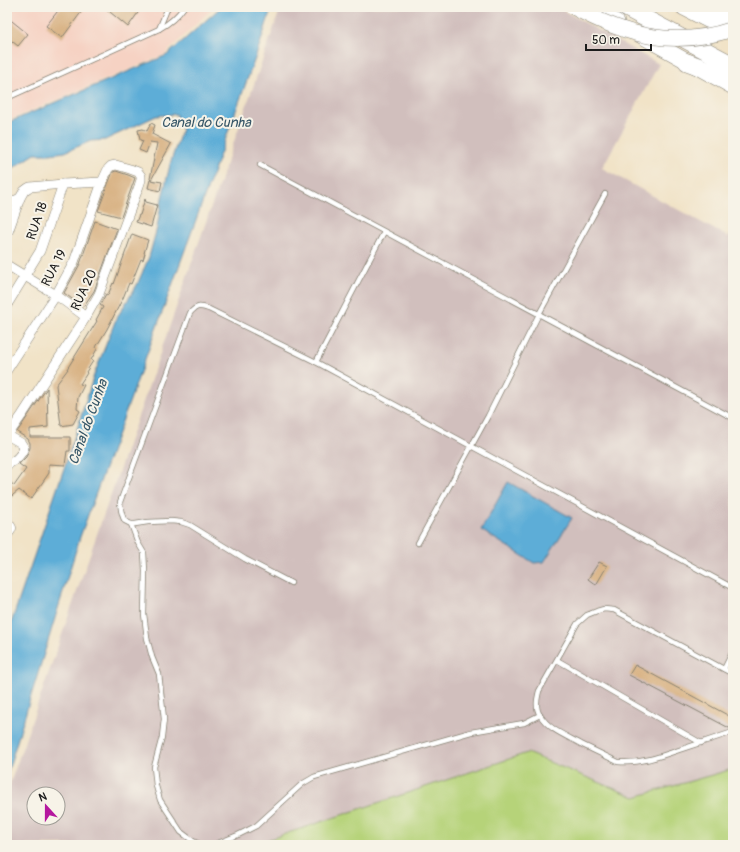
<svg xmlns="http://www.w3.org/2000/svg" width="740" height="852" viewBox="0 0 740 852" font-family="Pangolin,sans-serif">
  <rect width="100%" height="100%" fill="#f7f3e8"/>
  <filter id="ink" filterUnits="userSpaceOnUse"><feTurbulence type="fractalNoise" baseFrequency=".025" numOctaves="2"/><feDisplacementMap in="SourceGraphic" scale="8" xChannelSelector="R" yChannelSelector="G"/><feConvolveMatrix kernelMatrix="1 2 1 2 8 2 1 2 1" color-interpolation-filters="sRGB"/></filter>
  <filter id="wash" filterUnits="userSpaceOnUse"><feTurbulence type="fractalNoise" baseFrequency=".012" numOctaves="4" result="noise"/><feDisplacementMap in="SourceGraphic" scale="16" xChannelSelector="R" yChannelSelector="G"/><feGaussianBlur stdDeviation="0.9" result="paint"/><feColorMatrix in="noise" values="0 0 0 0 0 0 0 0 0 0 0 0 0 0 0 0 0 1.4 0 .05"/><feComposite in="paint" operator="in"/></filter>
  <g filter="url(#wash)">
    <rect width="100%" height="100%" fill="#f1e3c7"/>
    <path fill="#f6d2c3" d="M7,7H214L164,55L7,121Z"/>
    <path fill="#d1bfbd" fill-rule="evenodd" d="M281,7H557L659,64L602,168L728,237L733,229V845H7V792ZM34,794H58V818H34Z"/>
    <path fill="#b6d379" stroke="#69784a" d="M527,753L635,797L733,769V845H252Z"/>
    <g fill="#5dadd7" stroke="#3c647a">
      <path d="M221,7H272L257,53L80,537L7,774V635L73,442L94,375L116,319L137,285L149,257L157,228L162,198L171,161L182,129L176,114L156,116L105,140L91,141L65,152L50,154H35L7,172V123L167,55Z"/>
      <path d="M508,482L572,518L544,562L534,563L481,530Z"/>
    </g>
    <g id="blocks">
      <g fill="#d9b486">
        <path d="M61,7H85L62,38L46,26Z"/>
        <path d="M104,7H142L128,27Z"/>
        <path d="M7,17L28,34L18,46L7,37Z"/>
        <path d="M151,123L155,125L152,134L171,144L151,180L150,179L157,143L150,142L146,153L139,150L143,141L140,140L138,130L143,129L147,131Z"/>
        <path d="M116,171L128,175L135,178L121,217L98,211L108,184L113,172Z"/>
        <path d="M150,180L162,182L160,191L148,188Z"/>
        <path d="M145,199L146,202L157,205L151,227L136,222L139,215H140Z"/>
        <path d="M95,221L117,229L94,291L83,307L64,293L80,264Z"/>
        <path d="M132,234L148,240L144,253H145L143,260L141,259L131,284L129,283L123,298L107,329L96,347L97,349L91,360L93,361L86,372L87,373L80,384L84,385L78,397L77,409L80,411L73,424L61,426L56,385L68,369H67L97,321L96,320L103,307L100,305L106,294L108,295L113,283L114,284Z"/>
        <path d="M47,388L48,427L30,429V437H70V451H67L65,465L49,464V473L31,499L19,490L7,500V496L9,493L7,491V478L14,486L26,469L19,464L26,457L30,448V443L28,439L17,432Z"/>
        <path d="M599,562L607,566L596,585L588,579Z"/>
        <path d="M635,665L733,718V725L731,729L629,675Z"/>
      </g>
    </g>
  </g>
  <g filter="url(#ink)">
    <use href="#blocks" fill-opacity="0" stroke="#868072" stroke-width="1"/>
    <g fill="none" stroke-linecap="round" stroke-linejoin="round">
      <defs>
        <g id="service">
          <path d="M159,29L168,7"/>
          <path d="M7,98L159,29C170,23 177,17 184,7"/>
          <path d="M260,165L733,418"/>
          <path d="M316,362L384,232"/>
          <path d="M131,524L138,543L144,553L145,571L144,614L147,638L152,657L159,674L164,719L162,737L154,767L156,786L160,800L181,832L193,841L201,845"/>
          <path d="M418,543L488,416L539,314L605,194"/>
          <path d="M291,583L245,559L190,525L181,522L171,521L148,522L135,524H131L125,521C121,515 121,510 120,502L190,313C197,305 200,306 209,309L316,362L733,588"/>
          <path d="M557,660L701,743"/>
          <path d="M724,669L733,651"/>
          <path d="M733,674L614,610L604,609L597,611L587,615L577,624L539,691C537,699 535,708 540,715C549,730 567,736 581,744C593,750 606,756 618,762C639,764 659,757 679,750C697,744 715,738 733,732"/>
          <path d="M209,845H213L238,835L256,826L302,784L314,777L471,732L524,723L540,715"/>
        </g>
        <path id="pedestrian" d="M7,520C14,527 15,529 7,536"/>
        <g id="minor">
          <path d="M7,204L20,198"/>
          <path d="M7,235L20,198L24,191L28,188L30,187L63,184L102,182"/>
          <path d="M7,265L56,295L86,317"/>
          <path d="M7,305L40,251L63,184"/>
          <path d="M7,370L56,295L74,262L102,182L108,169L111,166L116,165L130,169L138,172L141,176V180L139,186L99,294L86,317L22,415L8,435"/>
          <path d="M7,435L21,443L24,448C21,456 15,461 7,465"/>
        </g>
        <g id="trunk">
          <path d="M591,7L617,22"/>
          <path d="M713,7L733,17"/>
          <path d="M638,34L733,87"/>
        </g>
        <g id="motorway">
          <path d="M624,7L733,65"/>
          <path d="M684,7L733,32"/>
          <path d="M687,62L733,79"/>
        </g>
      </defs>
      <use href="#service" stroke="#868072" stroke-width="6"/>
      <use href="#pedestrian" stroke="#868072" stroke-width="8"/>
      <use href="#minor" stroke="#868072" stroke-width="10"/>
      <use href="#trunk" stroke="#868072" stroke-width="16"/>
      <use href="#motorway" stroke="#868072" stroke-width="18"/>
      <use href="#service" stroke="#fff" stroke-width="4.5"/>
      <use href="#pedestrian" stroke="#fff" stroke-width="7"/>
      <use href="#minor" stroke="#fff" stroke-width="9"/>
      <use href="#trunk" stroke="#fff" stroke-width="15"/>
      <use href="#motorway" stroke="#fff" stroke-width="17"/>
      <defs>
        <path id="trunk-bridge" d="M573,7C626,36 674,49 733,29"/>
      </defs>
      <use href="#trunk-bridge" stroke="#868072" stroke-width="16" stroke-linecap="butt"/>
      <use href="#trunk-bridge" stroke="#fff" stroke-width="15"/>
    </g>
  </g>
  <g text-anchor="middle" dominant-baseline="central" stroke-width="4" stroke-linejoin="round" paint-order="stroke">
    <g font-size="13" fill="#1c1c1c" stroke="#f7f3e8">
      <text transform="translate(37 221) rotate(-71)">RUA 18</text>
      <text transform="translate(54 268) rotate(-63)">RUA 19</text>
      <text transform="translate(84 290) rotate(-65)">RUA 20</text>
    </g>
    <g font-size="14" font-style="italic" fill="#365667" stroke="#f7f3e8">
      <text x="206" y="122">Canal do Cunha</text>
      <text transform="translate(88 422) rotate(-70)">Canal do Cunha</text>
    </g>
  </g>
  <rect width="740" height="852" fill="none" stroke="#f7f3e8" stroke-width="24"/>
  <g transform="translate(46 806) rotate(339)"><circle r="19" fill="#f7f3e8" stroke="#9f9d96"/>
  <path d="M0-3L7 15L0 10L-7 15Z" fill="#b5179e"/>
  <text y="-6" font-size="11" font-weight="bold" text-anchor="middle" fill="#1c1c1c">N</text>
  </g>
  <path d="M586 44v6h65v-6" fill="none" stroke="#1c1c1c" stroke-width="2"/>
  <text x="592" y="44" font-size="12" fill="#1c1c1c" stroke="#f7f3e8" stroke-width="3" paint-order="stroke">50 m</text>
</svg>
